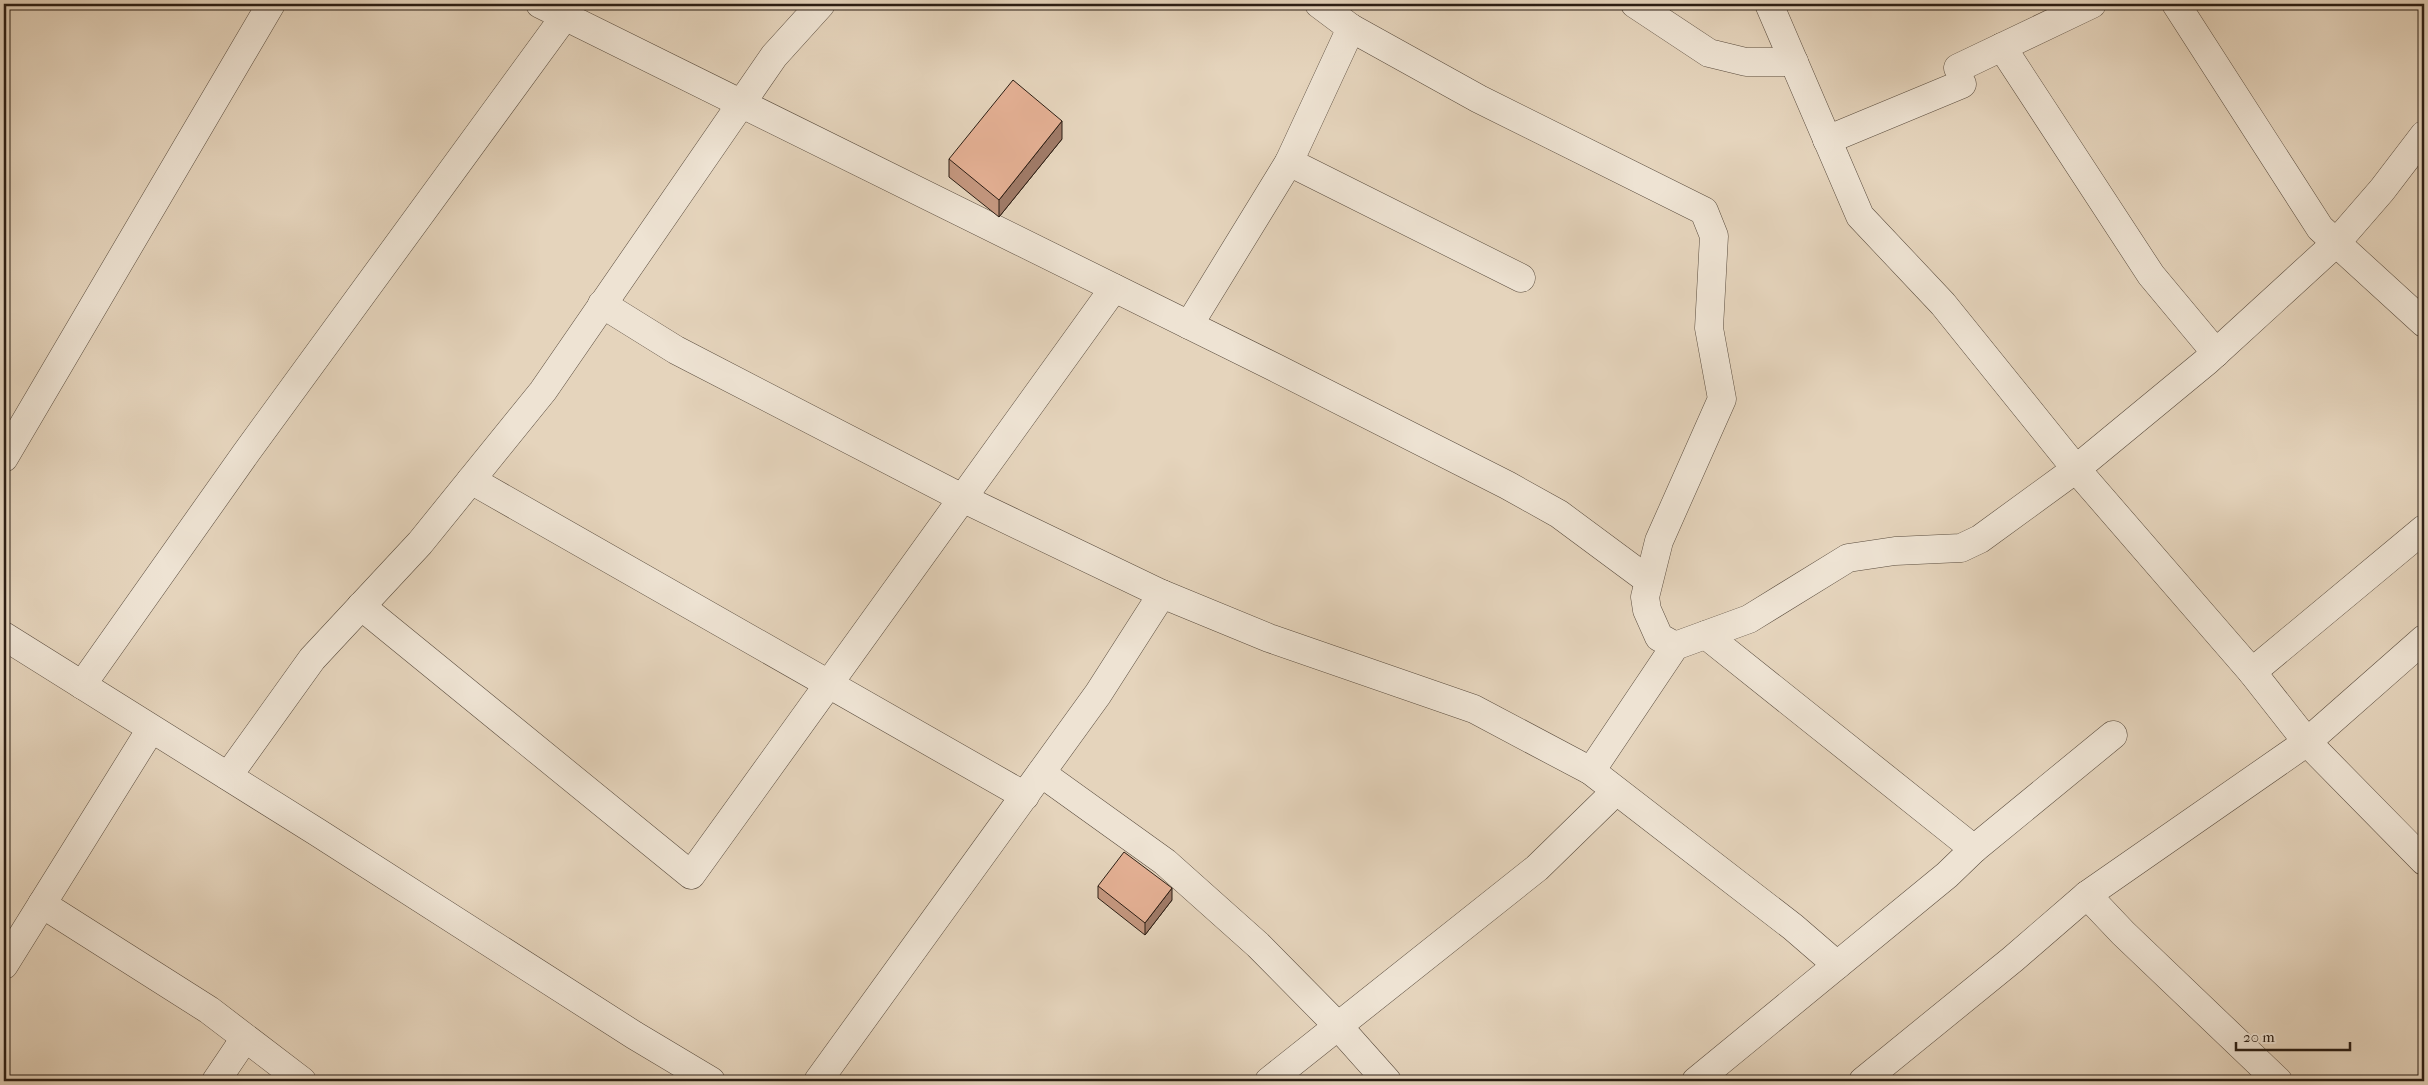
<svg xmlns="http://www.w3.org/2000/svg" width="2428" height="1085" viewBox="0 0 2428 1085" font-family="'IM FELL French Canon',serif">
  <rect width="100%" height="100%" fill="#e5d4bc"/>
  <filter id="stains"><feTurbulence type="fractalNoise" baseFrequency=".004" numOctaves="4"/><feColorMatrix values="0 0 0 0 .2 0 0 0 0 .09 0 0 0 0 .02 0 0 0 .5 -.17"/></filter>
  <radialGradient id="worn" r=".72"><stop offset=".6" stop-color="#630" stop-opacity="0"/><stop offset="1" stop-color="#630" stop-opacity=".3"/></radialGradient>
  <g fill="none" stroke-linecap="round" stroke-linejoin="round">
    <defs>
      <g id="minor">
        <path d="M540,4L1276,368L1507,485L1559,514L1648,580"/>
        <path d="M1319,4L1351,28L1479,99L1704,211L1714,236L1709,328L1722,399L1659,541L1645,597L1647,610L1659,637L1675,646"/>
        <path d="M1635,4L1709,53L1746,62H1794"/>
        <path d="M2176,4L2320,228L2424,323"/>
        <path d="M2002,47L2151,275L2216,353"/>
        <path d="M1958,68L2092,4"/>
        <path d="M1827,140L1962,84"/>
        <path d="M1289,162L1521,278"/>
        <path d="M602,304L676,350L964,499L1162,594L1269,638L1474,709L1591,771L1793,927L1837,965"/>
        <path d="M1189,325L1289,162L1351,28"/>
        <path d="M4,458L271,4"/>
        <path d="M471,480L1025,796"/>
        <path d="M361,606L691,875L1114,288"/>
        <path d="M2252,672L2424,529"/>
        <path d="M82,685L246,453L565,16"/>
        <path d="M1591,771L1675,646L1749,619L1848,558L1895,551L1961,548L1980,539L2076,469L2207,361L2336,243L2382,190L2424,135"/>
        <path d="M1041,773L1165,862L1258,945L1338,1026L1387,1081"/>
        <path d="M228,776L312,659L420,543L543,391L774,56L821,4"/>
        <path d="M1974,849L2113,735"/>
        <path d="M2087,895L2123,933L2278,1081"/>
        <path d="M42,904L209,1010L302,1081"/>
        <path d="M4,965L151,729"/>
        <path d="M216,1081L245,1038"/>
        <path d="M818,1081L1098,694L1162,594"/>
        <path d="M1269,1081L1537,868L1616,791"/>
        <path d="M1696,1081L1947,875L1974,849L1706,635"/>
        <path d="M1863,1081L2013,959L2087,895L2307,742L2424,639"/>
      </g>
      <g id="tertiary">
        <path d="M1769,4L1860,216L1943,304L2076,469L2252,672L2307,742L2424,861"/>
        <path d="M4,636L317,832L634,1035L711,1081"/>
      </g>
    </defs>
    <use href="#minor" stroke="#5a4c3e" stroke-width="29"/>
    <use href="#tertiary" stroke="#5a4c3e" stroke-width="29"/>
    <use href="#minor" stroke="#eee3d3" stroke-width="28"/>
    <use href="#tertiary" stroke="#eee3d3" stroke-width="28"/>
  </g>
  <g fill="#c4977f" stroke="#2c1e14">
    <path d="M1062,139L999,217L949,177V159Z"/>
    <path d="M1098,886L1172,900L1145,935L1098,898Z"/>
  </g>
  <g fill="#a07b68" stroke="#2c1e14">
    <path d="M1062,121V139L999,217V200Z"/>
    <path d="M1172,888V900L1145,935V923Z"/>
  </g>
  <g fill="#e4b094" stroke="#2c1e14">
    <path d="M1013,80L1062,121L999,200L949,159Z"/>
    <path d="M1124,852L1172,888L1145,923L1098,886Z"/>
  </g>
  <rect width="2428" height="1085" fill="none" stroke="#e5d4bc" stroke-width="20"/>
  <rect x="5" y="5" width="2418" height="1075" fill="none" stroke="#2c1e14" stroke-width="2.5"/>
  <rect x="10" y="10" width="2408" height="1065" fill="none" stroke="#2c1e14"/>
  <path d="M2236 1042v8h114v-8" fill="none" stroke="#2c1e14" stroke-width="2.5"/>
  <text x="2243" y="1042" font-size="15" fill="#2c1e14" stroke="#eee3d3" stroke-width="4" paint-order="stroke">20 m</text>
  <rect width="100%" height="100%" filter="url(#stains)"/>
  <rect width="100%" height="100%" fill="url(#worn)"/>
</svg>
